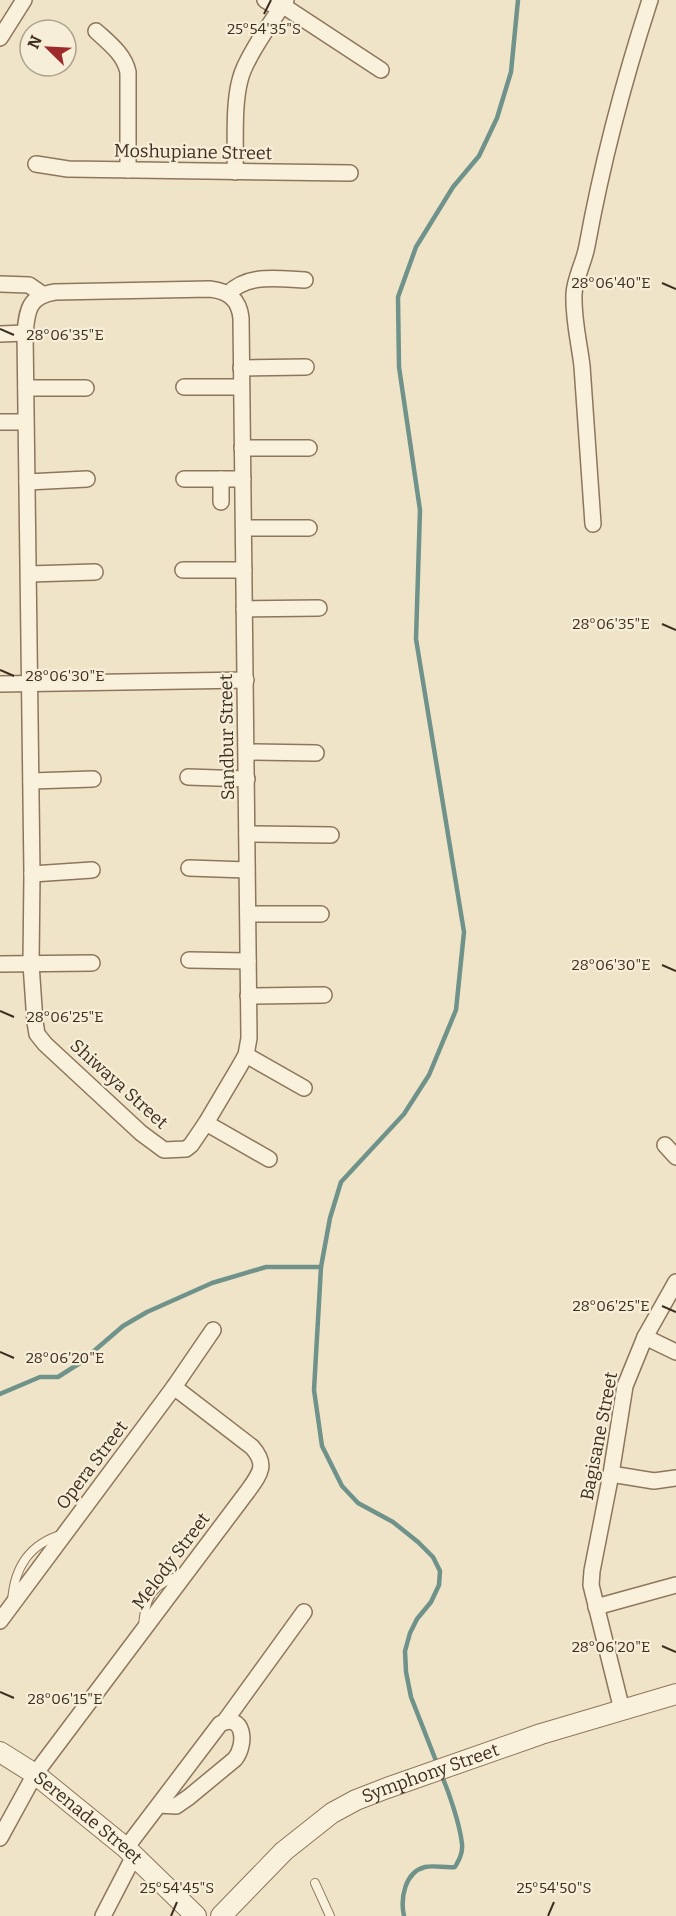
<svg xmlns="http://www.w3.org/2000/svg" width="676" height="1916" viewBox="0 0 676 1916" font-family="Bitter,serif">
  <rect width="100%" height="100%" fill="#f0e4c8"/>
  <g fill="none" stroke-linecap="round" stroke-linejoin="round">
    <g stroke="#6f938a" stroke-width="4.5">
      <path d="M0,1394L40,1377H58L80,1363L123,1326L147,1312L212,1283L266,1267H321"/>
      <path d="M438,1766L411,1697L406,1672L405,1651L410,1633L417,1619L431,1602L439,1585L440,1571L433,1557L418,1542L393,1522L358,1503L342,1486L322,1446L314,1390L321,1267L330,1218L341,1182L404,1114L429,1075L456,1010L464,932L416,639L420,510L399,367L398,297L416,247L453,187L479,156L497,118L511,72L518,0"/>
      <path d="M404,1916C400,1898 405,1872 425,1867C434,1865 445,1868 455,1867C459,1860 463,1853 462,1844C460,1825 449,1792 441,1774"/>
    </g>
    <defs>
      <g id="service">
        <path d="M12,1602C14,1567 29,1544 63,1534"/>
        <path d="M143,1627C145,1596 152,1584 182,1575"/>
        <path d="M315,1883L330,1916"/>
      </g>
      <g id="minor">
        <path d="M265,0L280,9"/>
        <path d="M282,5L381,70"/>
        <path d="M96,31C109,43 124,54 128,72V170"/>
        <path d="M0,38L24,0"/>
        <path d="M36,164L68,169L350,173"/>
        <path d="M235,172C236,144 233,106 240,80C245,58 273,20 286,0"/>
        <path d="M0,284L29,285L42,294"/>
        <path d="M210,289C228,291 239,299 241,318L249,1038L246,1055L238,1069L206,1123L191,1145L186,1149L164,1150L141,1133L45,1044L37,1034L35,1022L31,964L32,874L25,333C27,310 29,296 55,292Z"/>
        <path d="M228,294C248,273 278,279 305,280"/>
        <path d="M0,334L25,333"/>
        <path d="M241,368L306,367"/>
        <path d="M184,387H241"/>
        <path d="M26,388H86"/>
        <path d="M0,422H25"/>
        <path d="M242,448H309"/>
        <path d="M184,479H243"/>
        <path d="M27,482L87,479"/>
        <path d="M221,502V479"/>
        <path d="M593,524C589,472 586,419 582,366C579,341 573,319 574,294C575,277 584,263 587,246C602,163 624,80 650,0"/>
        <path d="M244,528H309"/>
        <path d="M183,570H244"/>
        <path d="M29,574L95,572"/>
        <path d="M244,609L319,608"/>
        <path d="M0,684L246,680"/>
        <path d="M247,752L316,753"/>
        <path d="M188,777L247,779"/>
        <path d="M31,781L93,779"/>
        <path d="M247,834L331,835"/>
        <path d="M189,868L247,870"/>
        <path d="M32,874L92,870"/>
        <path d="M248,914H321"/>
        <path d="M189,960L248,961"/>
        <path d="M0,964L92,963"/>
        <path d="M248,996L324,995"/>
        <path d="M246,1055L304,1088"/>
        <path d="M206,1123L269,1159"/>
        <path d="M665,1145L676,1157"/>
        <path d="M645,1337L676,1352"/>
        <path d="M611,1474L654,1481L676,1478"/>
        <path d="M596,1607L676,1585"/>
        <path d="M0,1621L174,1387L213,1330"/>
        <path d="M622,1710L591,1585L592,1571L611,1474L625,1386L645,1337L676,1282"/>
        <path d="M225,1721L304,1612"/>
        <path d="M0,1838L35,1774L247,1492C260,1474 268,1465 252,1447L174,1387"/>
        <path d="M126,1848L220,1724C244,1712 247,1744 235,1759L189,1797L176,1806L159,1805"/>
        <path d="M103,1916L134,1856"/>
      </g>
      <g id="tertiary">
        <path id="s1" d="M0,1752L35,1774L126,1848L196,1916"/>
        <path id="s2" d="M221,1916L284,1851L332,1813L356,1800L387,1788L541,1734L676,1694"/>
      </g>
    </defs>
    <use href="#service" stroke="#8d765c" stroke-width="10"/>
    <use href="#minor" stroke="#8d765c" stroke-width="18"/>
    <use href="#tertiary" stroke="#8d765c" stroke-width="22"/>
    <use href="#service" stroke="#faf1dc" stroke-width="8"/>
    <use href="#minor" stroke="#faf1dc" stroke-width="15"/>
    <use href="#tertiary" stroke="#faf1dc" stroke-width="20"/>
  </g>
  <path fill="none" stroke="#3d2e20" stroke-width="2" d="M264,14L271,0M662,283L676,289M0,329L14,335M662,624L676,630M0,670L14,676M662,965L676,971M0,1011L14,1017M662,1306L676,1312M0,1352L14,1358M662,1646L676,1652M0,1692L14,1698M171,1916L177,1902M548,1916L554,1902"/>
  <g text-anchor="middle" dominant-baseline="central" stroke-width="4.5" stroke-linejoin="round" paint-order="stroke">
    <g font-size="18" fill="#3d2e20" stroke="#f7eed8">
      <text transform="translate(193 152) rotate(1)">Moshupiane Street</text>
      <text transform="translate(227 737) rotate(-91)">Sandbur Street</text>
      <text transform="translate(119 1084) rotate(42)">Shiwaya Street</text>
      <text transform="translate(599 1436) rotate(-79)">Bagisane Street</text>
      <text transform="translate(92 1465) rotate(-53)">Opera Street</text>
      <text transform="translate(171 1561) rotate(-53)">Melody Street</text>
      <text stroke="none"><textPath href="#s2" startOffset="258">Symphony Street</textPath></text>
      <text stroke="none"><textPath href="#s1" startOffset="110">Serenade Street</textPath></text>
    </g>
  </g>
  <g font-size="15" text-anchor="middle" fill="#3d2e20" stroke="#f7eed8" stroke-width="4.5" stroke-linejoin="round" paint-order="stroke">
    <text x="264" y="34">25°54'35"S</text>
    <text x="611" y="288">28°06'40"E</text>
    <text x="65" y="340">28°06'35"E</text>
    <text x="611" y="629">28°06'35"E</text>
    <text x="65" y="681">28°06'30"E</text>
    <text x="611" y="970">28°06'30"E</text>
    <text x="65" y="1022">28°06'25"E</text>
    <text x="611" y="1311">28°06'25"E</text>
    <text x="65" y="1363">28°06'20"E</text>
    <text x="611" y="1652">28°06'20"E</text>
    <text x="65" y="1704">28°06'15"E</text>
    <text x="177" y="1893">25°54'45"S</text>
    <text x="554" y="1893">25°54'50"S</text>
  </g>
  <g transform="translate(48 48) rotate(294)"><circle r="28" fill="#f7eed8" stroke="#ada18e" stroke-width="1.5"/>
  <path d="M0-4.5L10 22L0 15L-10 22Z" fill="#9e2a2b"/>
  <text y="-9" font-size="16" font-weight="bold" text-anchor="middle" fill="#3d2e20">N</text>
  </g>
</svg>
